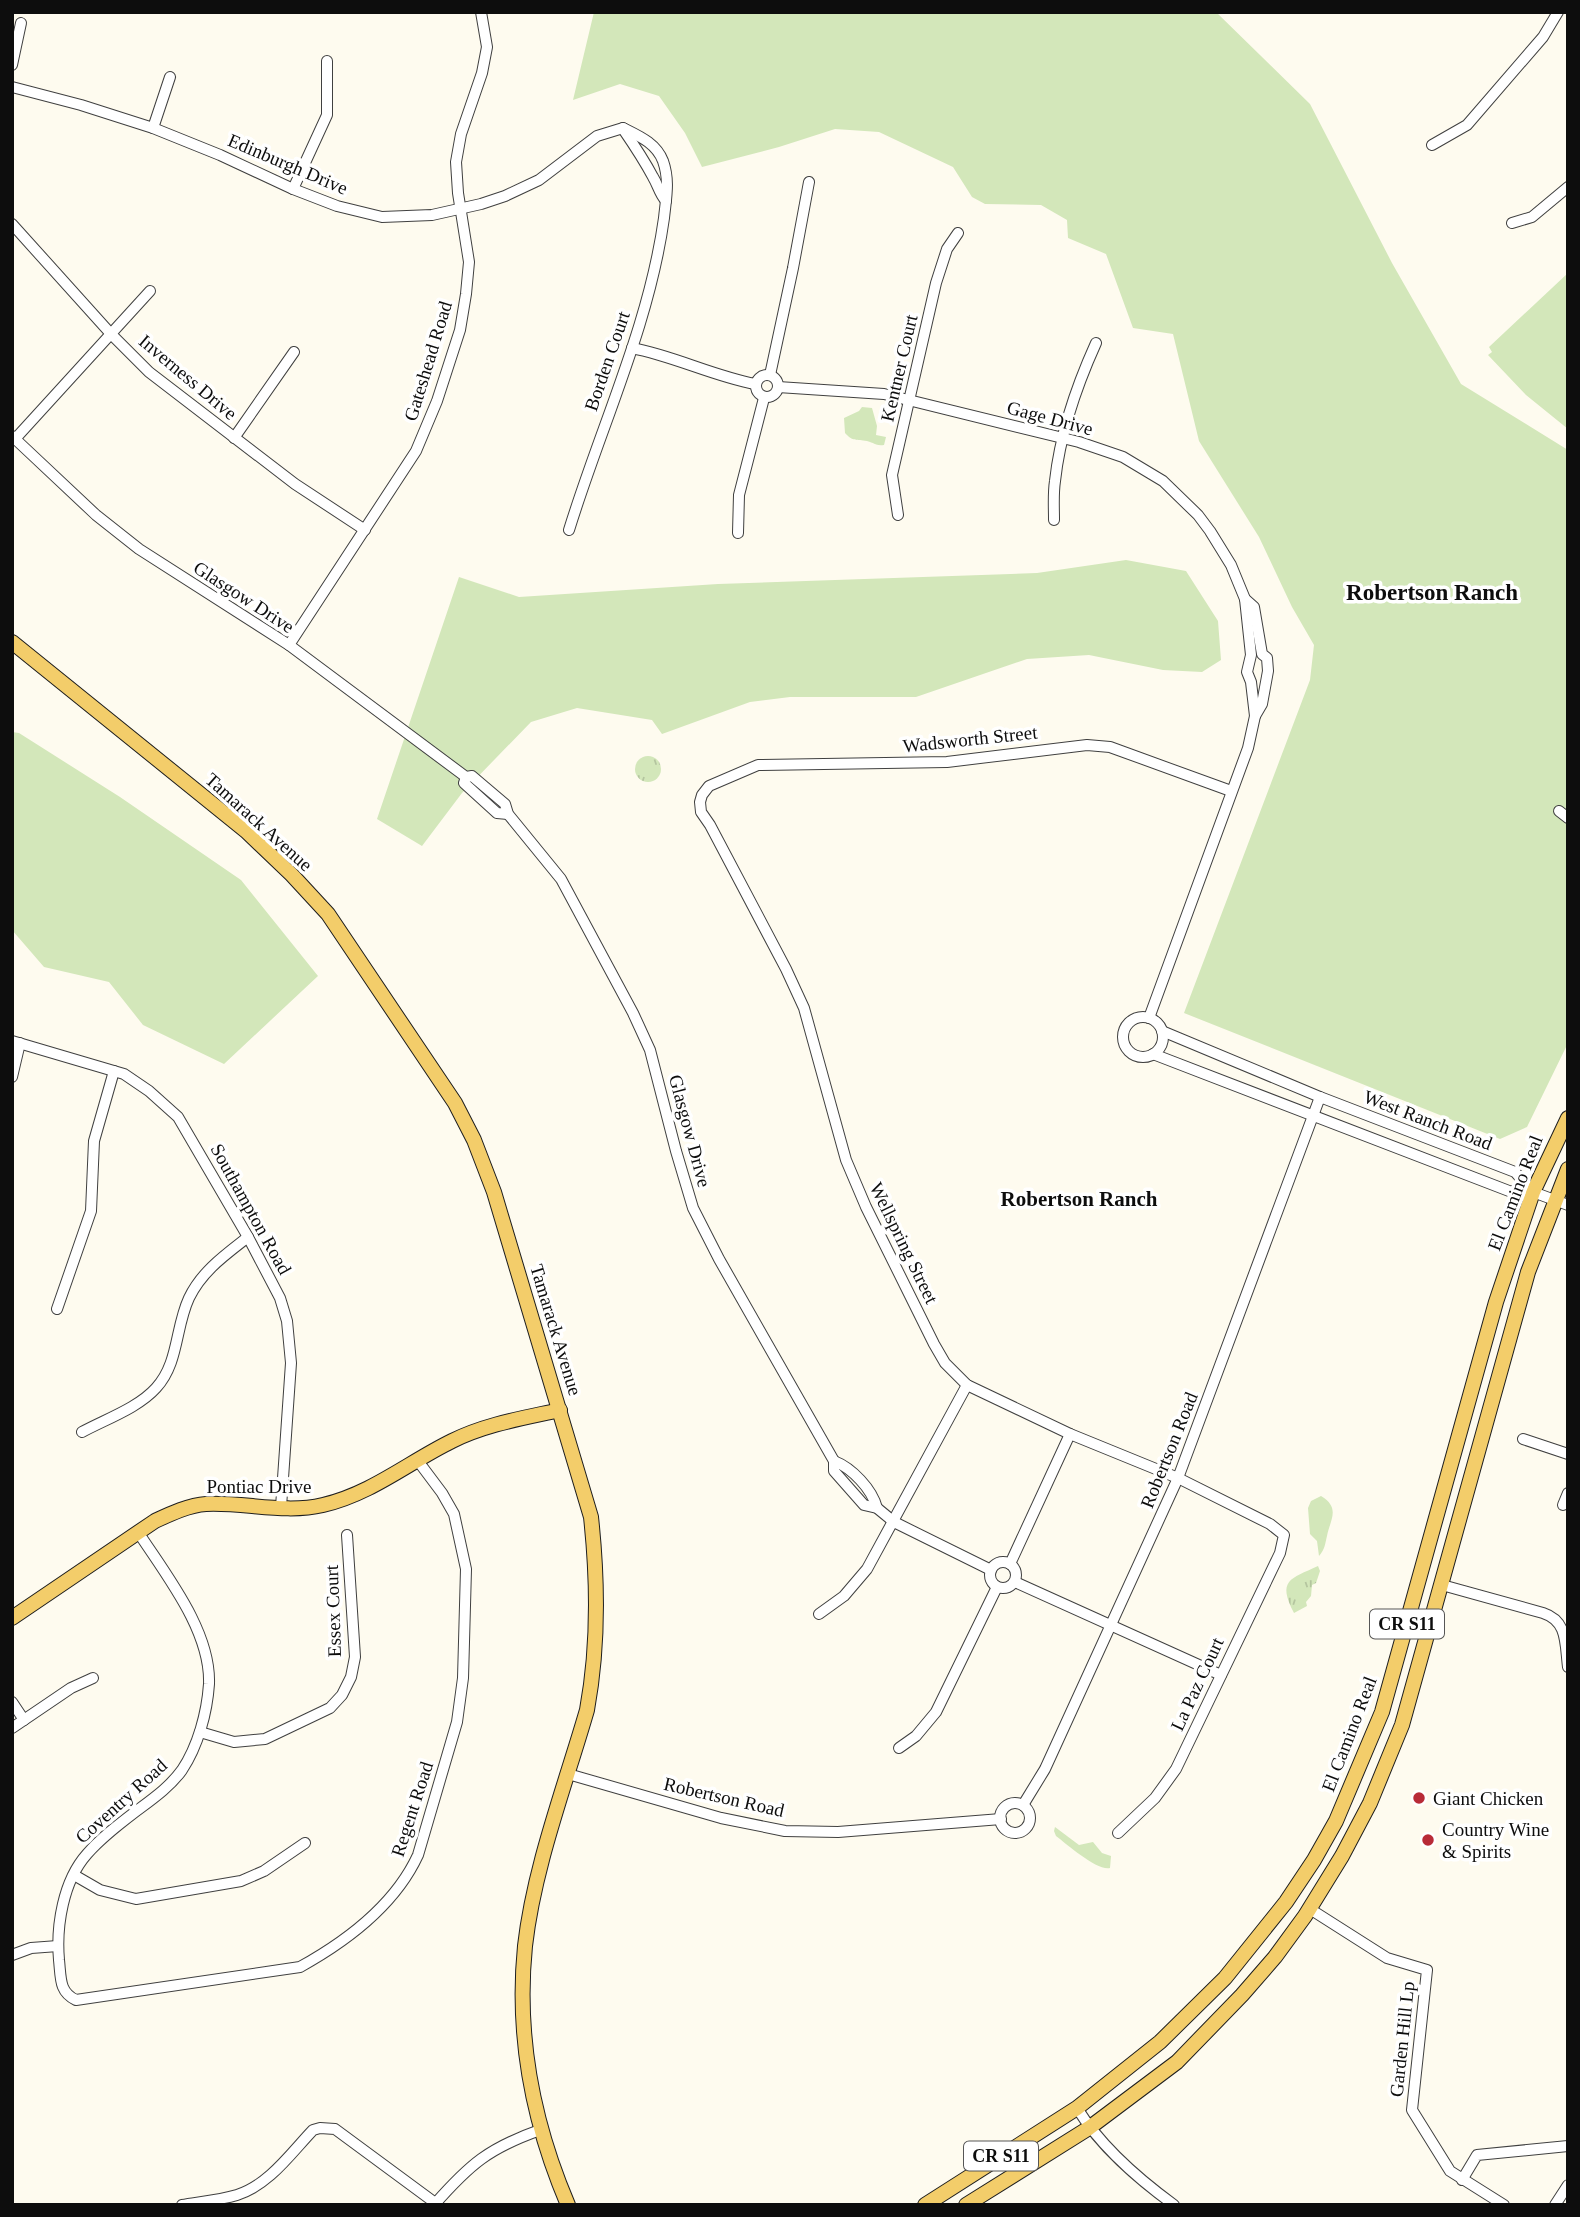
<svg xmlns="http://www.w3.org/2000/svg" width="1580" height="2217" viewBox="0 0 1580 2217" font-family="'Times New Roman',serif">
  <defs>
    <pattern id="park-tufts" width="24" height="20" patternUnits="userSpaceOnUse" patternTransform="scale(1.75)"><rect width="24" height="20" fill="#d3e7ba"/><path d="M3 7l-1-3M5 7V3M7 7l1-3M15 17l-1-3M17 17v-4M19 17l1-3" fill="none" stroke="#b4c59f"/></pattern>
  </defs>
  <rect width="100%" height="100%" fill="#fefbef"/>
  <g fill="#d3e7ba">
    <path d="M594,12H1216L1310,104L1392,263L1461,384L1568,450V1043L1527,1127L1500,1139L1184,1013L1310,680L1314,645L1292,607L1259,537L1199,441L1173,334L1133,328L1106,254L1068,238L1067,220L1041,205L985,204L972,197L953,167L879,132L835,129L779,147L702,167L685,133L659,96L620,84L573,100Z"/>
    <path d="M1568,273V429L1526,395L1488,355L1492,352L1489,347Z"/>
    <path d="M862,407L872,408L877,426L876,435L886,437L884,445C875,446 875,443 867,441C856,439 853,442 845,433L844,418L859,411Z"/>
    <path d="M1126,560L1186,571L1218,621L1221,660L1202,672L1163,670L1089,655L1027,659L916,697H790L750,702L662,734L652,720L577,708L531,722L462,793L422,846L377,819L459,577L519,597L718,584L1037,573Z"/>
    <path d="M12,732L19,733L120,797L241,880L318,976L224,1064L143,1025L109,982L44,967L12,930Z"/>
    <path d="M1321,1496C1341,1508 1330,1520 1327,1536C1325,1544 1325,1549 1319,1556L1317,1541L1310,1534L1308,1508L1311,1501Z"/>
    <path d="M1055,1827L1079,1845L1093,1842L1102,1853L1111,1856L1110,1868C1097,1871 1068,1845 1056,1836L1054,1831Z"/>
  </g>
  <g fill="url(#park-tufts)">
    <circle cx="648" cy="769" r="13"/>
    <path d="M1318,1566L1320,1571L1316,1583L1312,1585L1311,1596L1306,1602L1307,1606L1294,1613C1277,1580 1290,1579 1318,1566Z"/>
  </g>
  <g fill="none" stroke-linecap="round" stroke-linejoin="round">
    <defs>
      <g id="minor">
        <path d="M12,65L21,23"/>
        <path d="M12,87L81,105L153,128L220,155L293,189L337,206L382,217L432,215L481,204L505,196L539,180L597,136L623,128"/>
        <path d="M153,128L170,77"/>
        <path d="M623,129C634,145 644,160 653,177C658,185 659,193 666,201"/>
        <path d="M1432,145L1467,125L1543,37L1558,12"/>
        <path d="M293,189L327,115V61"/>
        <path d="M1512,223L1532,217L1568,187"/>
        <path d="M12,224L111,334L149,372L295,484L365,530"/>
        <path d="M632,348C674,356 713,376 755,384"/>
        <circle cx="767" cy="386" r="11"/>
        <path d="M770,375L793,268L809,182"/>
        <path d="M778,387L884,394L1079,442L1123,457L1163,481L1198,515L1210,531L1231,565L1245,599L1254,607L1262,654L1267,658L1268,671L1262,704L1255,716L1248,748L1149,1018"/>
        <path d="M12,436L96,515L139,549L289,645L466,777L472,776L505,804L508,814L561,879L633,1013L650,1050L676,1151L693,1208L719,1259L834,1461V1471L864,1505L877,1508L894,1522L991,1570"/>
        <path d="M234,438L294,352"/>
        <path d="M15,439L150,291"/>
        <path d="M898,515L892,475L936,283L947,249L958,233"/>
        <path d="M1054,520C1054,507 1053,494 1055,481C1060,435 1077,385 1096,343"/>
        <path d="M569,530C601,426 649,326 664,218C666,198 670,181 663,161C656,143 639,136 623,128"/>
        <path d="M738,533L739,495L764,398"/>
        <path d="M1245,599L1251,655L1247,672L1251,682L1255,716"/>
        <path d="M289,645L416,451L437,401L460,330L466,294L469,262L458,193L456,162L461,134L482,73L487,47L481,12"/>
        <path d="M466,777L464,783L497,813L508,814"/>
        <path d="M1559,811L1568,818"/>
        <circle cx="1143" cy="1037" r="20"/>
        <path d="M1162,1031L1320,1097L1515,1172L1533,1192"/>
        <path d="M12,1041L124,1074L149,1091L178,1117L248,1237L280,1298L287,1321L291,1363L281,1507"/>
        <path d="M1153,1054L1509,1191L1533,1192L1568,1205"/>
        <path d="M12,1077L20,1043"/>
        <path d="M57,1309L91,1211L94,1141L114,1071"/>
        <path d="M82,1432C106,1419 138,1408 156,1388C179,1363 175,1328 189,1298C202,1271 225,1255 248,1237"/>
        <path d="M1523,1439L1568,1454"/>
        <path d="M834,1461C852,1468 872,1489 877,1508"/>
        <path d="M1563,1505L1568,1493"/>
        <path d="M138,1532C166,1575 211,1631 209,1684C207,1713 198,1746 182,1770C170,1787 151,1800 135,1812C118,1825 101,1838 87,1854C63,1881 56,1926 59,1960C61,1978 59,1992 76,2000L300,1967C347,1941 395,1905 418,1855L457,1722L463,1678L466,1569L454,1514L442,1493L418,1461"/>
        <circle cx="1003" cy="1575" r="13"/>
        <path d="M1010,1564L1070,1434"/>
        <path d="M1015,1582L1221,1675"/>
        <path d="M1442,1585L1543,1613C1568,1621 1565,1644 1568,1667"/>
        <path d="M819,1614L844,1596L867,1569L967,1385"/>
        <path d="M12,1702L24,1720"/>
        <path d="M12,1728L71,1688L93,1678"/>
        <path d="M200,1732L234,1742L265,1739L330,1708L342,1695L351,1677L355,1657L347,1535"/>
        <path d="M899,1748L916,1736L936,1712L997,1587"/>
        <path d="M568,1774L721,1818L785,1831L838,1832L1001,1819"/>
        <circle cx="1015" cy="1818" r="15"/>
        <path d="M1023,1805L1045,1769L1178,1478L1320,1097"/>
        <path d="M1118,1833L1155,1798L1176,1769L1280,1553L1284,1535L1270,1524L1178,1478L1070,1434L967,1385L945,1363L934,1344L866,1207L846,1160L804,1008L786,969L710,825L701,812L700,802L702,795L709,786L758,765L947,762L1087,745L1110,747L1231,791"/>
        <path d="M74,1875L100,1890L136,1899L241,1881L264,1871L305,1843"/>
        <path d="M1310,1909L1387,1958L1427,1970L1412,2110L1450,2171L1504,2205"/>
        <path d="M12,1955L31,1948L58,1946"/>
        <path d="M1077,2108C1101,2147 1137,2178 1174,2205"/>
        <path d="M1462,2180L1477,2155L1568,2146"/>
        <path d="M182,2205C200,2202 220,2200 237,2195C269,2185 291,2153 313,2130L320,2128L335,2129L438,2205"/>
        <path d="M434,2205C470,2164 489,2148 540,2130"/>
        <path d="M1555,2205L1568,2185"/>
      </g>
      <g id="major">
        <path d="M12,642L246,831L292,875L328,914L455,1103L474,1140L494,1192L591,1517C598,1582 599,1645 587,1710C565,1786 534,1867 525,1946C516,2035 533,2123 568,2205"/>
        <path d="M12,1618L155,1521C170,1514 189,1505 206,1504C244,1502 285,1514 323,1505C371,1494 409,1462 452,1441C486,1424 524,1418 560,1410"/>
        <path d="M925,2205L1077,2108L1160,2042L1225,1978L1286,1902L1314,1860L1336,1821L1382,1712L1496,1302L1533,1192L1568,1118"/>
        <path d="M966,2205L1089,2128L1177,2062L1242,1995L1275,1957L1305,1916L1342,1856L1370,1803L1402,1725L1528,1272L1568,1169"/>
      </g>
    </defs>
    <use href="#minor" stroke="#404040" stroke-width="12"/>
    <use href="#major" stroke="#1e1e1e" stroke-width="16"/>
    <use href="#minor" stroke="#fff" stroke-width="10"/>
    <use href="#major" stroke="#f3cd6a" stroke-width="14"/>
  </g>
  <g fill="#b82b37" stroke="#fff" stroke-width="2.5">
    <circle cx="1419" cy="1798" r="7"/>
    <circle cx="1428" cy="1840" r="7"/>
  </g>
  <g text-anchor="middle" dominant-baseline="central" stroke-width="7" stroke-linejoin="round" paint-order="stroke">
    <g fill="#fff" stroke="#565656" stroke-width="2">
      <rect x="1370" y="1609.5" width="74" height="29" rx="5"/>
      <rect x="964" y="2141.5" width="74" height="29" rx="5"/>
    </g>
    <g font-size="18" font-weight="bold" fill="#0d0d0d">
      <text x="1407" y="1624">CR S11</text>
      <text x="1001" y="2156">CR S11</text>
    </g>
    <g font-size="19" fill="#0d0d0d" stroke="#fff">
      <text transform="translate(288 164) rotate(23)">Edinburgh Drive</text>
      <text transform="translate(428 361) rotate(-73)">Gateshead Road</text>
      <text transform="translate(607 361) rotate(-71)">Borden Court</text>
      <text transform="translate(899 368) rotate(-77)">Kentner Court</text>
      <text transform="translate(188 377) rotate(40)">Inverness Drive</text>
      <text transform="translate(1050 418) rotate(15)">Gage Drive</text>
      <text transform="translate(244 597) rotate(33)">Glasgow Drive</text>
      <text transform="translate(970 739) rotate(-6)">Wadsworth Street</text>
      <text transform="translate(259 822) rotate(42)">Tamarack Avenue</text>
      <text transform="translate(1428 1120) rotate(21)">West Ranch Road</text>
      <text transform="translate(690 1131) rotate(75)">Glasgow Drive</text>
      <text transform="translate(1515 1193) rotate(-69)">El Camino Real</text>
      <text transform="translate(251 1209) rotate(61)">Southampton Road</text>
      <text transform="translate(904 1243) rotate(64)">Wellspring Street</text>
      <text transform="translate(556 1330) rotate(73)">Tamarack Avenue</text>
      <text transform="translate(1169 1450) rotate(-68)">Robertson Road</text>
      <text x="259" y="1486">Pontiac Drive</text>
      <text transform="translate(333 1611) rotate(-92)">Essex Court</text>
      <text transform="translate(1197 1684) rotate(-65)">La Paz Court</text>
      <text transform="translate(1349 1734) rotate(-69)">El Camino Real</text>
      <text transform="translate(724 1797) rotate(13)">Robertson Road</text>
      <text transform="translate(121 1801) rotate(-42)">Coventry Road</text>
      <text transform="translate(412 1809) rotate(-72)">Regent Road</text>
      <text transform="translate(1402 2039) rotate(-84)">Garden Hill Lp</text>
    </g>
    <g font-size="19" fill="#0d0d0d" stroke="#fff" text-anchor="start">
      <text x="1433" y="1798">Giant Chicken</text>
      <text x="1442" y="1829">Country Wine<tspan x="1442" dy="22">&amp; Spirits</tspan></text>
    </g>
    <g font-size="21" font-weight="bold" fill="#0d0d0d" stroke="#fff">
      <text x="1079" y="1199">Robertson Ranch</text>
    </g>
    <g font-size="23" font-weight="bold" fill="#0d0d0d" stroke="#fff">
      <text x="1432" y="592">Robertson Ranch</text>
    </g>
  </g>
  <rect width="1580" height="2217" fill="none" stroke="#0d0d0d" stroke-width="28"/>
</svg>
